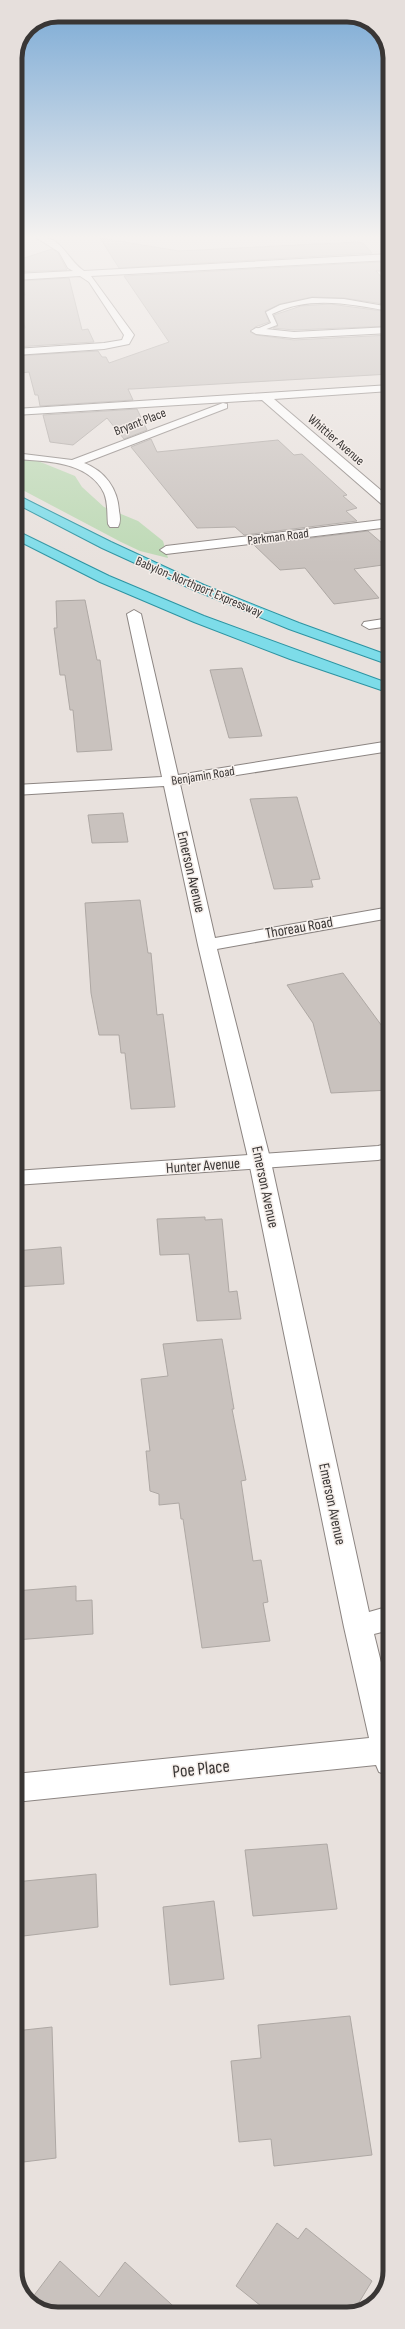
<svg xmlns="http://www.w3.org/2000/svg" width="405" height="2329" viewBox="0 0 405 2329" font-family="'Sofia Sans Condensed',sans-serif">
  <rect width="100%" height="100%" fill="#e8e1dd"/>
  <path fill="#bdd9b5" d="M15,459L38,461L75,476L82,487L104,507L138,521L163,541L168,558L140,551L121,542L15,486Z"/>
  <g fill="#c9c2be" stroke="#aea8a4">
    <path d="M100,238L179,251L357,242L363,243L372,253L119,268Z"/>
    <path d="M52,249L58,253L67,270L16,272L15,261Z"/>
    <path d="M380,262L388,271H376L390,287V305L344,298L312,297L280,304L265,311L269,322L255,327L250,332L256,335L294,340L390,335V374L132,389H128L133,400L40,406L38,395H35L29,372L21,373L15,358V356L98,351L102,357H106L109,363L169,342L124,276Z"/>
    <path d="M69,278L82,330L88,329L94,342L15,347V336L19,335V328H25L17,296L25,295L19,281Z"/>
    <path d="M330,304L390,312V326L294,330L273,328L278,326L274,315L301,306Z"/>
    <path d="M137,409L147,430L124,439L107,418L73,445L50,442L43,415Z"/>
    <path d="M151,439L157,452L278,440L294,455L302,454L347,495L343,496L357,508L346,511L357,521L244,535L235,527L197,528L131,447Z"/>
    <path d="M368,531L390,550V564L354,569L379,598L334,604L305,568L280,570L254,545Z"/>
    <path d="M85,600L97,660H100L112,750L77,752L73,710H70L65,675H60L54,628H57L56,601Z"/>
    <path d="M242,668L262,736L229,738L210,670Z"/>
    <path d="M297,797L320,879L311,880L313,887L274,889L250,799Z"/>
    <path d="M123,813L128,842L92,843L88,815Z"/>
    <path d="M140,900L148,953H151L157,1015L163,1014L175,1107L131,1109L125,1053H121L119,1035H99L91,993L85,903Z"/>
    <path d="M343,973L390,1037V1090L331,1093L313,1023L287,985Z"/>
    <path d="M205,1217V1220L222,1219L229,1292L237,1291L241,1319L197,1321L189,1254L160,1255L157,1219Z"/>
    <path d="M61,1247L64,1284L15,1287V1251Z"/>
    <path d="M222,1339L234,1409H232L246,1480L241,1481L253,1561L261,1560L268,1602L263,1603L270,1641L202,1648L183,1519H181L179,1503L159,1505V1494L150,1491L146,1451H150L141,1379L168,1376L163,1344Z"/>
    <path d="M76,1586V1601L92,1600L93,1634L15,1640V1591Z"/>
    <path d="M327,1844L337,1909L253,1916L245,1850Z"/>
    <path d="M96,1874L98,1927L15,1937V1882Z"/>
    <path d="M214,1901L224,1979L170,1985L163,1907Z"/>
    <path d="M350,2016L372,2155L274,2166L271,2139L239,2142L231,2061L261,2058L258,2025Z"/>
    <path d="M52,2027L56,2158L15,2163V2031Z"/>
    <path d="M277,2223L298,2239L306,2228L372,2281L352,2314H271L236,2286Z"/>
    <path d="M60,2261L99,2297L125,2262L182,2314H53L29,2302Z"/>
  </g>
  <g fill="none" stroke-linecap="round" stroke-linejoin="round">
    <defs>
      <path id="lane" d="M312,298L344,299L390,307V311C350,304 310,295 272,314L277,325L256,333L252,331L271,323L266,312L280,305Z"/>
      <g id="street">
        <path d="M37,238C61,234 67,260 84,271L390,254V260L91,276L134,335L129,344L104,349L15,355V349L104,343L122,340L124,335L89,282L80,276L15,280V274L73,271L68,268L59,252Z"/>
        <path d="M390,327V333L294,338L256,334L251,331L256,328L294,332Z"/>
        <path d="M390,385V391L274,399L390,498V509L386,508L262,400L15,415V409Z"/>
        <path d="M223,403L227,404V408L84,463C105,471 118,489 119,511C120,516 121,522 118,527H110L108,524C107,514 108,502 104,493C89,461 45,461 15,459V453L72,460Z"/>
        <path d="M390,519V527L166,554L160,550L166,546Z"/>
        <path d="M134,610L141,614L178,775L390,741V751L180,784L215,938L390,907V918L217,949L271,1162L369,1612L390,1606V1630L374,1634L390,1699V1776L379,1772L376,1765L15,1802V1774L369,1738L344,1627L249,1162L198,945L164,786L15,795V785L162,777L127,614Z"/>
        <path d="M390,618V626L369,629L362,625L364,622Z"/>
      </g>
      <path id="secondary" d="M390,1143V1157L378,1160L15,1185V1171L378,1146Z"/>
      <g id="primary">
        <path d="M15,494L111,542L204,585L299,623L390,656V665L289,629L194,590L102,548L15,503Z"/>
        <path d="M15,530L109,576L204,616L390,684V693L290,659L194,622L100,582L15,539Z"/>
      </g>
    </defs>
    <use href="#lane" stroke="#8c8582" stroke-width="2"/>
    <use href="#street" stroke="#8c8582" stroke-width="2"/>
    <use href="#secondary" stroke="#8c8582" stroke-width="2"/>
    <use href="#primary" stroke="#2d93a1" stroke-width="2"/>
    <use href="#lane" fill="#fff" fill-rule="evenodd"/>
    <use href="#street" fill="#fff" fill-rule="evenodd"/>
    <use href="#secondary" fill="#fff" fill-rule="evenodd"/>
    <use href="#primary" fill="#7ddce9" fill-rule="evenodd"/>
  </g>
  <linearGradient id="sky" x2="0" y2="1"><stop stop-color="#7baad5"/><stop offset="0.42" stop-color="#f5f2f0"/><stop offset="1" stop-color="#f5f2f0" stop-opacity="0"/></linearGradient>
  <rect width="405" height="564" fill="url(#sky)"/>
  <g text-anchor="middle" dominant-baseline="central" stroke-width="3" stroke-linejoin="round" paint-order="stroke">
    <g font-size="13" fill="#393635" stroke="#f5eeea">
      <text transform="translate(140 422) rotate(-21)">Bryant Place</text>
      <text transform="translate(336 440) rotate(41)">Whittier Avenue</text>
      <text transform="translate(278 537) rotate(-7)">Parkman Road</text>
      <text transform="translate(199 587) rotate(23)">Babylon-Northport Expressway</text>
      <text transform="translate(203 776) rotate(-9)">Benjamin Road</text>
    </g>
    <g font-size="15" fill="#393635" stroke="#f5eeea">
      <text transform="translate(191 872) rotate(77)">Emerson Avenue</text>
      <text transform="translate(299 928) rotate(-10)">Thoreau Road</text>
      <text transform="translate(203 1166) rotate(-4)">Hunter Avenue</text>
      <text transform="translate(265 1187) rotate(78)">Emerson Avenue</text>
      <text transform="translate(332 1504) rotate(78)">Emerson Avenue</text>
    </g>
    <g font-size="18" fill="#393635" stroke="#f5eeea">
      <text transform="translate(201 1769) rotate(-6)">Poe Place</text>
    </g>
  </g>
  <path d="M0 0H405V2329H0ZM58 22H347A36 36 0 0 1 383 58V2271A36 36 0 0 1 347 2307H58A36 36 0 0 1 22 2271V58A36 36 0 0 1 58 22Z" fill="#e6dfdc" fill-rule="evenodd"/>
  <path fill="none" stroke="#393635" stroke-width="5" d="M58 22H347A36 36 0 0 1 383 58V2271A36 36 0 0 1 347 2307H58A36 36 0 0 1 22 2271V58A36 36 0 0 1 58 22Z"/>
</svg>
